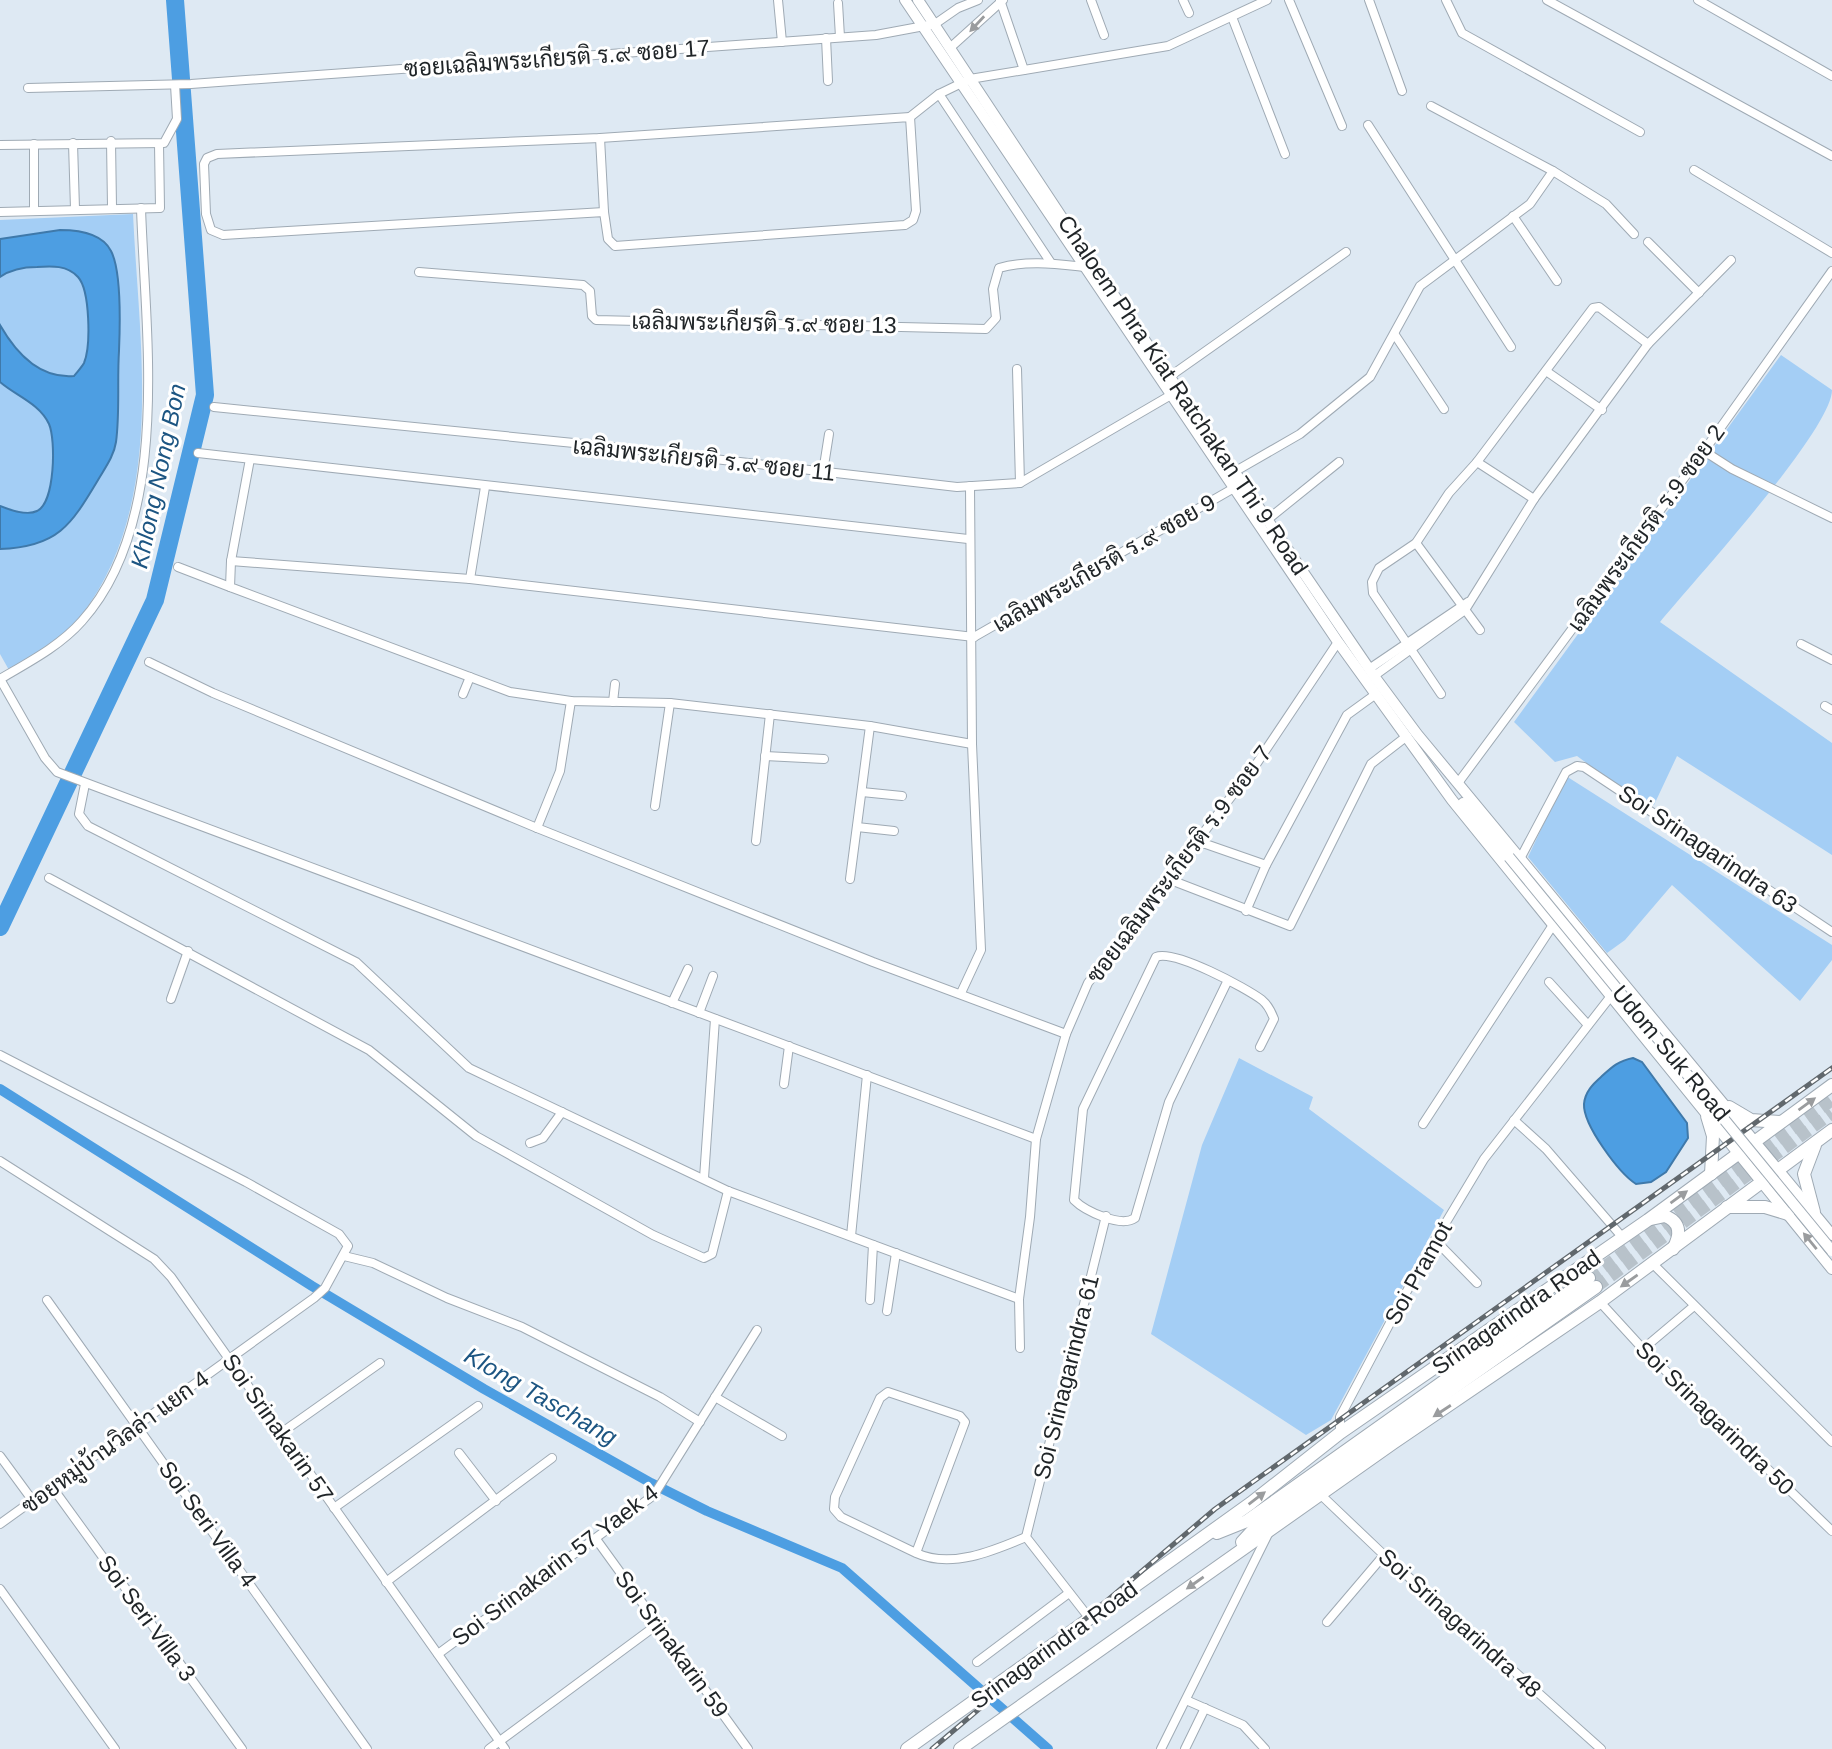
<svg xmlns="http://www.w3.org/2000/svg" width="1832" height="1749" viewBox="0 0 1832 1749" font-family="Helvetica,Sarabun,sans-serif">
  <rect width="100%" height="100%" fill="#dee9f3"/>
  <g fill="#a4cef5">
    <path d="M133,214C139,346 167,503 81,616C62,640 35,655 9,670L0,654V220Z"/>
    <path d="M1781,355L1832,390C1832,430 1692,583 1660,622L1832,743V855L1677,756L1654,805L1615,784L1577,756L1555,762L1514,722Z"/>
    <path d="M1566,776L1832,945V960L1800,1001L1672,885L1625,940L1607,953L1528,857Z"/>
    <path d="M1239,1058L1313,1097L1309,1109L1444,1210L1331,1420L1306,1435L1151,1334L1202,1145Z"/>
  </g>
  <g fill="#4d9ee2" stroke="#3f79aa" stroke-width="2">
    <path d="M60,230C77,230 102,233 111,251C122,272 120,327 119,351C117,381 120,413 116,442C114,456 105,468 98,480C71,525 58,547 0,549V506C10,510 27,516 37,511C55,503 56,440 49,424C39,403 16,396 0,382V325C16,353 39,379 74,376C77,372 82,367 84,363C91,346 90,290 78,277C67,265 52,266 37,267C24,267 10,270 0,277V239Z"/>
    <path d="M1633,1058L1642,1062L1687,1123L1688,1138L1666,1172L1651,1182L1636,1184C1619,1173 1583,1125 1584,1104C1585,1092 1593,1084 1601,1077C1612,1067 1618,1061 1633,1058Z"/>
  </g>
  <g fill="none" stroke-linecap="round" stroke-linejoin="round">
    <path stroke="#4d9ee2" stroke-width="10" d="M0,1089L312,1286L484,1389L651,1483L707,1511L842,1568L1048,1749"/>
    <path stroke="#4d9ee2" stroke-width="18" d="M0,927L155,600L205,395L175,0"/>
    <g stroke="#b8c2ca" stroke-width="12" stroke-dasharray="12 6" stroke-linecap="butt">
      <path d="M1589,1278L1832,1100"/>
      <path d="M1596,1287L1832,1113"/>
    </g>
    <defs>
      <g id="minor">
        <path d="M778,0L782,42"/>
        <path d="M1000,0L1024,70"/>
        <path d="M1091,0L1104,35"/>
        <path d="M1183,0L1189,13"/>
        <path d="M1289,0L1342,126"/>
        <path d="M1369,0L1402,91"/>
        <path d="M1446,0L1462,33L1640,132"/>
        <path d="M1547,0L1832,156"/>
        <path d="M1698,0L1832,76"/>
        <path d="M838,3L840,37"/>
        <path d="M1232,17L1285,154"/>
        <path d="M826,38L828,81"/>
        <path d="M951,47L1003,0"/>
        <path d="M28,88L191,84L876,35L935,24L958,8L978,0"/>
        <path d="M939,94L1051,263"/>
        <path d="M1431,106L1553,171L1606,204L1634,234"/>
        <path d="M910,117L916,211L913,220L905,225L615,246L608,239L604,212L223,235L211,230L206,214L204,164L207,158L217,154L600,138Z"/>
        <path d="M910,117L939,94L970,79L1168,46L1267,0"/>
        <path d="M1368,125L1511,347"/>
        <path d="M600,138L604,212"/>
        <path d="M111,141L112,207"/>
        <path d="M73,143L75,209"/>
        <path d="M34,144V211"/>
        <path d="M0,145L164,143L177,119L175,85"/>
        <path d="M1694,170L1832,253"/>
        <path d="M0,212L160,208L159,144"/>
        <path d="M1513,216L1557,281"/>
        <path d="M1648,242L1699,293"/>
        <path d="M419,272L583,285L590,291L592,316L596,320L986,329L996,318L993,289L999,268C1027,260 1056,264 1085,267"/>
        <path d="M1395,335L1444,409"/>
        <path d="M1017,369L1020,483"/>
        <path d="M1546,371L1602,410"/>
        <path d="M1169,377L1346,252"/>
        <path d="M214,407L594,445L957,487L1020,483L1171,395"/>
        <path d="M1704,451L1732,469L1832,518"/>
        <path d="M198,453L968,539"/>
        <path d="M250,459L231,561L230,587L510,692L571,701L670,703L870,726L972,744"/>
        <path d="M1477,462L1534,499"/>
        <path d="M823,472L829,434"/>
        <path d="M1234,472L1300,434L1370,377L1420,286L1530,204L1553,171"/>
        <path d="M1267,520L1339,462"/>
        <path d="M1416,543L1480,630"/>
        <path d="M231,561L470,579L974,637"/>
        <path d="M178,567L230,587"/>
        <path d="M470,579L485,487"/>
        <path d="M974,637L1234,488"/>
        <path d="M1801,644L1832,660"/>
        <path d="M149,662L213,693L537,828L873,962L1066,1034"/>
        <path d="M1369,669L1468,602"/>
        <path d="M1374,676L1465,610L1534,499L1648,344L1731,260"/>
        <path d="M0,679L45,758L57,772L1036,1139"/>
        <path d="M0,679C29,662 60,646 82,621C173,519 145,333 141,208"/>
        <path d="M463,694L470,677"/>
        <path d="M1441,694L1373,593L1372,582L1379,568L1416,543L1449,493L1477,462L1593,308L1599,307L1648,344"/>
        <path d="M613,702L615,684"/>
        <path d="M1825,706L1832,710"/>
        <path d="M765,756L824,759"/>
        <path d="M1458,783L1704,451L1832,271"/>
        <path d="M85,784L79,814L88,826L356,962L469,1068L728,1191L1019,1299"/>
        <path d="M862,792L902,796"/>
        <path d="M655,806L670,703"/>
        <path d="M857,827L894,831"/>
        <path d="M537,828L560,771L571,701"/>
        <path d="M756,841L770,714"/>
        <path d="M1197,841L1266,865"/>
        <path d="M1521,857L1566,772L1577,766L1584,767L1832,932"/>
        <path d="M49,878L369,1050L476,1136L653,1235L704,1258L712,1254L728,1191"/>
        <path d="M850,879L870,726"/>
        <path d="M1168,879L1290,926L1371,764L1407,736"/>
        <path d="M1246,911L1266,865L1347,715L1376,694"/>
        <path d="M1228,980L1169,1102L1135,1218C1121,1228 1085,1211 1074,1200L1083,1109L1156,957C1174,949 1246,988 1262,1000C1268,1005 1271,1011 1274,1019L1260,1047"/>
        <path d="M1549,982L1588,1025"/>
        <path d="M961,993L981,950L972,744L970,486"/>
        <path d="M171,999L188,951"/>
        <path d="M672,1003L688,969"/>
        <path d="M699,1013L713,976"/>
        <path d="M0,1055L246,1182L339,1234L348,1246L325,1288L314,1298L0,1524"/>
        <path d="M784,1084L789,1046"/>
        <path d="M1514,1120L1546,1149L1623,1238"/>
        <path d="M1423,1124L1553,925"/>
        <path d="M530,1143L543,1138L562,1112"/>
        <path d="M0,1161L154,1259L171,1277L505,1749"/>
        <path d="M704,1178L715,1019"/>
        <path d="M851,1236L867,1075"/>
        <path d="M1435,1240L1477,1283"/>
        <path d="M344,1256L373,1263L447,1298L522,1327L660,1397L700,1422"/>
        <path d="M1653,1264L1832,1442"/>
        <path d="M47,1300L367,1749"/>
        <path d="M870,1300L873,1245"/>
        <path d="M1600,1302L1643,1349L1832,1531"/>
        <path d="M887,1311L896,1253"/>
        <path d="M1020,1348L1019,1299L1030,1217L1036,1139L1066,1034L1088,983L1257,763L1338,642"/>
        <path d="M1643,1349L1694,1306"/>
        <path d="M715,1397L782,1436"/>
        <path d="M281,1433L380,1363"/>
        <path d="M1340,1433V1417L1424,1259L1484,1159L1611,996"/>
        <path d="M459,1453L496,1501"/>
        <path d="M0,1456L33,1501"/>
        <path d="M52,1487L242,1749"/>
        <path d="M1321,1495L1384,1555L1601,1749"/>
        <path d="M334,1508L478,1406"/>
        <path d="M596,1539L748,1749"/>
        <path d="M916,1553L965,1422L960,1416L888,1392L880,1398L835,1497L834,1509L841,1517L916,1553C951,1569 993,1551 1026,1537"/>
        <path d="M386,1582L552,1458"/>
        <path d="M0,1589L115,1749"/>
        <path d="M1090,1619L1026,1537L1106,1216"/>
        <path d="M1327,1622L1384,1555"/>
        <path d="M438,1654L654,1495L757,1330"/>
        <path d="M977,1662L1069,1593"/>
        <path d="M1186,1700L1243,1725L1265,1749"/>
        <path d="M489,1749L658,1624"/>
        <path d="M1161,1749L1268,1534"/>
        <path d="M1185,1749L1205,1708"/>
      </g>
      <g id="secondary">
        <path d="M905,0L1338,642L1452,800L1832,1269"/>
        <path d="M918,0L1094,266L1374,676L1417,734L1832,1235"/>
        <path d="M1463,803L1509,857"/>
      </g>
      <g id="primary">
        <path d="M1729,1107L1751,1120L1781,1122"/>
        <path d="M1707,1116L1713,1136L1711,1174"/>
        <path d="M1727,1207H1765L1788,1214"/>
        <path d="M1814,1212L1804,1174L1815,1145"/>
        <path d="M1651,1219L1665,1216C1681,1222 1681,1235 1673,1249"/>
        <path d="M1217,1533L1247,1521L1589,1278"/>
        <path d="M1242,1542L1254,1529L1596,1287"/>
        <path d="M907,1749L1251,1503L1340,1433L1648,1220L1832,1085"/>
        <path d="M960,1749L1393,1443L1600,1302L1832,1130"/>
      </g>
    </defs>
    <use href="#minor" stroke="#9faab4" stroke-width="10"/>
    <use href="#secondary" stroke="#9faab4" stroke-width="12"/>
    <use href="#primary" stroke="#9faab4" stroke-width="14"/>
    <use href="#minor" stroke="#fff" stroke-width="8"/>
    <use href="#secondary" stroke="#fff" stroke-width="10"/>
    <use href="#primary" stroke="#fff" stroke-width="12"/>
    <defs>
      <path id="rail" d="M932,1749L1215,1509L1832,1068"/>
    </defs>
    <use href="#rail" stroke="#61686d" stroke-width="5"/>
    <use href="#rail" stroke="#fff" stroke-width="2.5" stroke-dasharray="8" stroke-linecap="butt"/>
    <defs>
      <path id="secondary-bridge" d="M1509,857L1832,1251"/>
    </defs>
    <use href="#secondary-bridge" stroke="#9faab4" stroke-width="12" stroke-linecap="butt"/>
    <use href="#secondary-bridge" stroke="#fff" stroke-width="10"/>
  </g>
  <defs><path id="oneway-solid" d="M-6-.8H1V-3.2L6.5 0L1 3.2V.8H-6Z" transform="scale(1.75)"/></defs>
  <g fill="#9a9c9e">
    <use href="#oneway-solid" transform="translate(977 24) rotate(133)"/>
    <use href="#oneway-solid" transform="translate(1807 1104) rotate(-36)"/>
    <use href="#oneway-solid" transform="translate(1679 1197) rotate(-36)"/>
    <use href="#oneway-solid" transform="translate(1810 1241) rotate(-129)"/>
    <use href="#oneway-solid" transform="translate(1629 1281) rotate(145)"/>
    <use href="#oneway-solid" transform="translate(1442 1411) rotate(147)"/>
    <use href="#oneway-solid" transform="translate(1257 1498) rotate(-37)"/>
    <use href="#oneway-solid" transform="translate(1195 1583) rotate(145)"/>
  </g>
  <g text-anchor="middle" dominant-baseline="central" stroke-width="6" stroke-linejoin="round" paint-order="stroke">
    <g font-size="23" fill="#1f2427" stroke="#fff">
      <text transform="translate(557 58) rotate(-4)">ซอยเฉลิมพระเกียรติ ร.๙ ซอย 17</text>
      <text transform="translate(764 323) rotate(1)">เฉลิมพระเกียรติ ร.๙ ซอย 13</text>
      <text transform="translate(1183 395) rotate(56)">Chaloem Phra Kiat Ratchakan Thi 9 Road</text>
      <text transform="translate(704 459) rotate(6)">เฉลิมพระเกียรติ ร.๙ ซอย 11</text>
      <text transform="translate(1646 528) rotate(-54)">เฉลิมพระเกียรติ ร.9 ซอย 2</text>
      <text transform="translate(1104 563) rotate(-30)">เฉลิมพระเกียรติ ร.๙ ซอย 9</text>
      <text transform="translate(1708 849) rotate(34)">Soi Srinagarindra 63</text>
      <text transform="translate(1179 864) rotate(-53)">ซอยเฉลิมพระเกียรติ ร.9 ซอย 7</text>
      <text transform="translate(1671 1053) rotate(50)">Udom Suk Road</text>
      <text transform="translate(1418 1273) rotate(-61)">Soi Pramot</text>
      <text transform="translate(1516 1312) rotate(-35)">Srinagarindra Road</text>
      <text transform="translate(1066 1377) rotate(-76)">Soi Srinagarindra 61</text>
      <text transform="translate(1715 1418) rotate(44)">Soi Srinagarindra 50</text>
      <text transform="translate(278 1428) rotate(55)">Soi Srinakarin 57</text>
      <text transform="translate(115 1442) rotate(-36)">ซอยหมู่บ้านวิลล่า แยก 4</text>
      <text transform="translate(208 1524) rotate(54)">Soi Seri Villa 4</text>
      <text transform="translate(555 1565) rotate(-37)">Soi Srinakarin 57 Yaek 4</text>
      <text transform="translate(147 1618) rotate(54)">Soi Seri Villa 3</text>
      <text transform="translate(1460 1623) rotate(42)">Soi Srinagarindra 48</text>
      <text transform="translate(672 1644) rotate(54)">Soi Srinakarin 59</text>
      <text transform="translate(1054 1645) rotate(-36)">Srinagarindra Road</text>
    </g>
    <g font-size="24" font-style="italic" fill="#1c5582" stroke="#fff">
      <text transform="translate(158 476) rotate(-78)">Khlong Nong Bon</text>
      <text transform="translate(541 1396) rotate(30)">Klong Taschang</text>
    </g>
  </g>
</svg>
